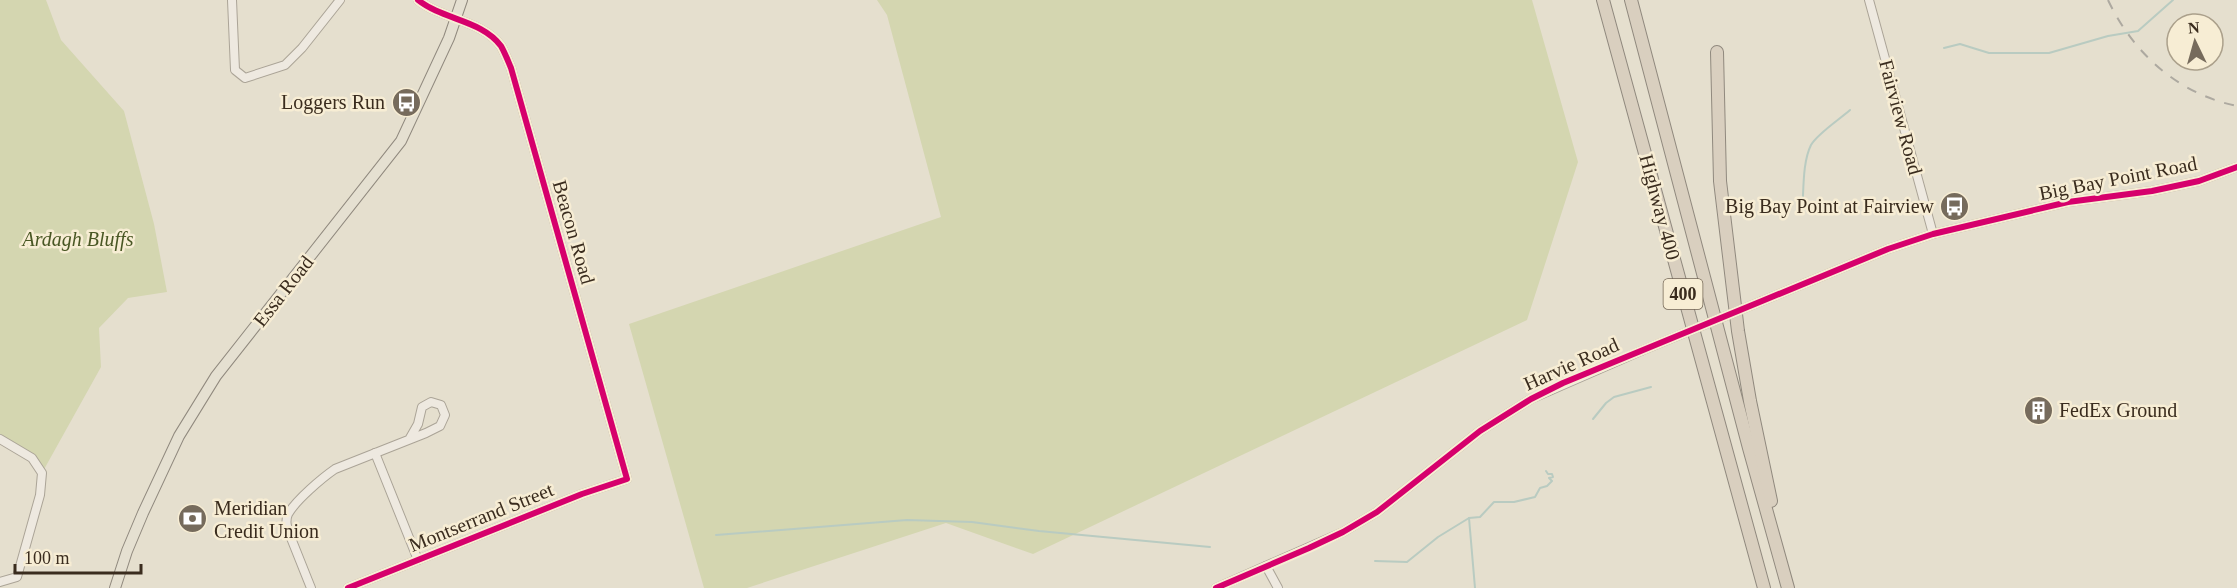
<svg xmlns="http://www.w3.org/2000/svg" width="2237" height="588" viewBox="0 0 2237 588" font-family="Georgia,serif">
  <rect width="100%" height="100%" fill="#e5dfce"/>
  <g fill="#d4d6b0">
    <path d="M0,0H46L61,40L124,111L154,224L167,292L128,298L99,328L101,367L42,473L32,458L0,439Z"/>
    <path d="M877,0H1532L1578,162L1527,320L1033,554L946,523L747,588H704L629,324L941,217L887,15Z"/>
  </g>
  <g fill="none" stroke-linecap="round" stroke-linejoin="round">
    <g stroke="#b9cbc1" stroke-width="2">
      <path d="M1944,48L1960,44L1989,53H2049L2108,36L2138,31L2173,0"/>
      <path d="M1802,212C1804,192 1802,163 1811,145C1817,134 1840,119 1850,110"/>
      <path d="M1593,419L1606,403L1614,397L1651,387"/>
      <path d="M1469,518L1475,588"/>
      <path d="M716,535L907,520L972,522L1039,531L1210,547"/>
      <path d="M1375,561L1407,562L1438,537L1469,518L1480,517L1494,502H1514L1535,497L1540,488L1547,486L1552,481L1549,478L1553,477L1552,474H1548L1546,471"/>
    </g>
    <defs>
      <g id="minor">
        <path d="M232,0L235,70L245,78L285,65L302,48L340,0"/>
        <path d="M1869,0L1933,234"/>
        <path d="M1762,301L1888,249L1933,234L2068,202L2152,191L2199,181L2237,167"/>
        <path d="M0,439L32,458L42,473L40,495L17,577L0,582"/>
        <path d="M375,453L418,560"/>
        <path d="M1266,566L1278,588"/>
        <path d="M311,588L289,533C287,527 285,521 288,514C296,500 322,478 335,469L426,433L440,426L445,415L441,405L431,402L422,407L418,424L410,438"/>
        <path d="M348,588L582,494L627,479L511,68C508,61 505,53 501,46C482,20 443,20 418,0"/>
        <path d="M1216,588L1343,532L1377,512L1480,431L1531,399L1641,351"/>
      </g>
      <path id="major" d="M115,588L127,551L143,513L179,436L216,376L401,141L449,38L462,0"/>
      <g id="highway">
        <path d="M1603,0L1764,588"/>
        <path d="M1631,0L1749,448L1788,588"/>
        <path d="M1717,52L1720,181L1738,331L1750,401L1771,501"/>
      </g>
    </defs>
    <use href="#minor" stroke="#aba497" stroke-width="10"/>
    <use href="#major" stroke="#90897e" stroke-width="12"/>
    <use href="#highway" stroke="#90897e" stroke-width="14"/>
    <use href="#minor" stroke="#eee9e0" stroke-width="8"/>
    <use href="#major" stroke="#e5e0d1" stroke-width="10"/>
    <use href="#highway" stroke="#d9cfbf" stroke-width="12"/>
    <path stroke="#ada9a0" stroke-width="2" stroke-dasharray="10 10" stroke-linecap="butt" d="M2108,0C2133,53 2178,94 2237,106"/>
    <defs>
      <path id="minor-bridge" d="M1641,351L1762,301"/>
    </defs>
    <use href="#minor-bridge" stroke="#aba497" stroke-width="10" stroke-linecap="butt"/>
    <use href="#minor-bridge" stroke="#eee9e0" stroke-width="8"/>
    <defs>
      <g id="cycleway">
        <path d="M348,588L582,494L627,479L511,68C508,61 505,53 501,46C482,20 443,20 418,0"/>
        <path d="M1216,588L1309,548L1343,532L1377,512L1480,431L1531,399L1563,383L1762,301L1888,249L1933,234L2068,202L2152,191L2199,181L2237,167"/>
      </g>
    </defs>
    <use href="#cycleway" stroke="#f7edd4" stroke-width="10"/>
    <use href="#cycleway" stroke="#d6006c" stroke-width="6"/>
  </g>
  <defs>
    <symbol id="bus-disc" viewBox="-11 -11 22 22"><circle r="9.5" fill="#766b5c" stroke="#f7edd4"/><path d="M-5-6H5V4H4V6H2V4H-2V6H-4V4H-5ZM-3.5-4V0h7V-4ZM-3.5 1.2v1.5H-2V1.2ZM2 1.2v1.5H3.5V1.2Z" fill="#fff"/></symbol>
    <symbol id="building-disc" viewBox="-11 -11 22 22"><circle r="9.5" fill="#766b5c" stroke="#f7edd4"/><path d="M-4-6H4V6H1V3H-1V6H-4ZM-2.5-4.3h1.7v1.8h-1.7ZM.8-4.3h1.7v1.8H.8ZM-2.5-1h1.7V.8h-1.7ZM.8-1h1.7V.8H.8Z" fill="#fff"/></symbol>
    <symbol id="bank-disc" viewBox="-11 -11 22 22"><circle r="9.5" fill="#766b5c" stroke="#f7edd4"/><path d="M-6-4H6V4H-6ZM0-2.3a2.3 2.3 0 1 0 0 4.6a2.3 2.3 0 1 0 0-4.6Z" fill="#fff"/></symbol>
  </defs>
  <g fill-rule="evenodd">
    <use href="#bus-disc" x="390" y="86" width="33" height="33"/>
    <use href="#bus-disc" x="1938" y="190" width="33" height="33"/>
    <use href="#building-disc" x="2022" y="394" width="33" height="33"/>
    <use href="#bank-disc" x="176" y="502" width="33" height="33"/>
  </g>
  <g text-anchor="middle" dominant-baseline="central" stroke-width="5" stroke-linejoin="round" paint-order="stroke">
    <rect fill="#f7edd4" stroke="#736655" stroke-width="1.5" x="1663.5" y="279" width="39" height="30" rx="4.5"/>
    <g font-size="18" font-weight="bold" fill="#3a2c1e">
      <text x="1683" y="294">400</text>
    </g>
    <g font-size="20" fill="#3a2c1e" stroke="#f7edd4" text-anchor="end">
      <text x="385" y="102">Loggers Run</text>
      <text x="1934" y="206">Big Bay Point at Fairview</text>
      <text x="2059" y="410" text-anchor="start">FedEx Ground</text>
      <text x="214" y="508" text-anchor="start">Meridian<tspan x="214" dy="23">Credit Union</tspan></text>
    </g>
    <g font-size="20" fill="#3a2c1e" stroke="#f7edd4">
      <text transform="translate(1901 117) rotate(75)">Fairview Road</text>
      <text transform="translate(2118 178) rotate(-11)">Big Bay Point Road</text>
      <text transform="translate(1660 207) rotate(75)">Highway 400</text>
      <text transform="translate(574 232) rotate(74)">Beacon Road</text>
      <text transform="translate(283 291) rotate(-52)">Essa Road</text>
      <text transform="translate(1571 364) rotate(-24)">Harvie Road</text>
      <text transform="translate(481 517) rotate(-22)">Montserrand Street</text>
    </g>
    <g font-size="20" font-style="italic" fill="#495724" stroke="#f7edd4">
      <text x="78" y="239">Ardagh Bluffs</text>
    </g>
  </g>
  <g transform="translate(2195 42) rotate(355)"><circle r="28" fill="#f7edd4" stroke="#aba08b" stroke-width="1.5"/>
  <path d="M0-4.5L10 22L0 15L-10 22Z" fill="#766b5c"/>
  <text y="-9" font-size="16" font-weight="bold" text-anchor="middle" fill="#3a2c1e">N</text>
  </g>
  <path d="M15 564v9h126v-9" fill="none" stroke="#3a2c1e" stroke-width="3"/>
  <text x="24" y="564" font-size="18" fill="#3a2c1e" stroke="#f7edd4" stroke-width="4.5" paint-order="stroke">100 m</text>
</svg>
